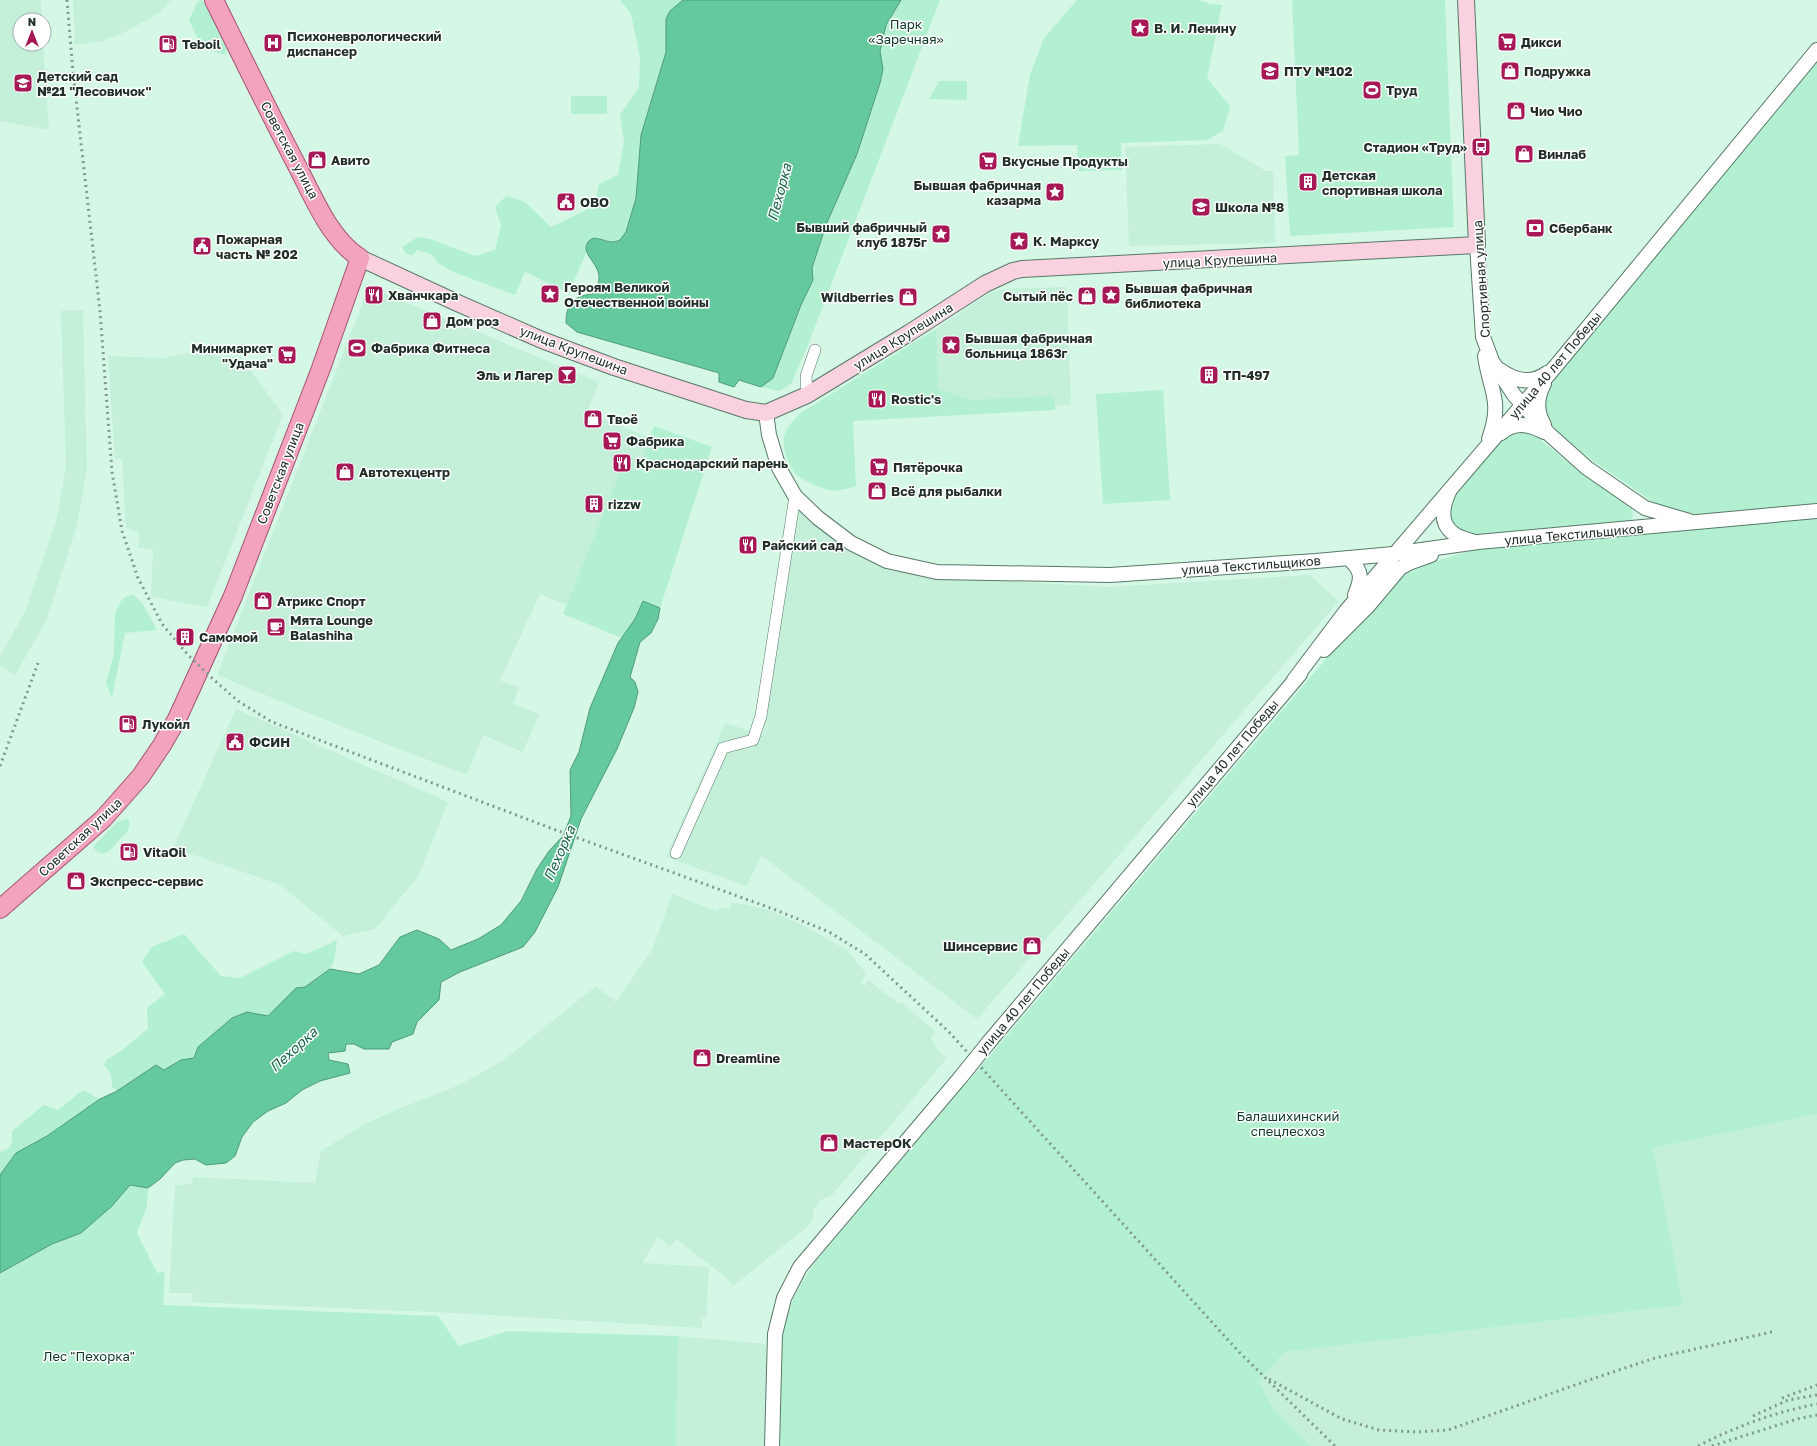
<svg xmlns="http://www.w3.org/2000/svg" width="1817" height="1446" viewBox="0 0 1817 1446" font-family="'Golos Text',sans-serif">
  <rect width="100%" height="100%" fill="#d5f8e6"/>
  <g fill="#c4efd9">
    <path d="M0,0H41L42,20H20V44H43L49,130L0,121Z"/>
    <path d="M73,0H171L159,13L127,31L102,41L75,45Z"/>
    <path d="M1220,144L1266,171H1273L1275,243L1129,246L1125,147Z"/>
    <path d="M369,287L599,382L587,412L650,438L638,471L623,466L567,605L540,594L500,680L519,688L513,704L539,714L523,752L483,735L467,775L350,730L217,675Z"/>
    <path d="M1067,287L1071,405L930,412L928,334L990,293L1003,289Z"/>
    <path d="M83,310L87,469L77,525L46,621L15,675L0,666V656L25,612L56,521L66,467L61,311Z"/>
    <path d="M187,353L241,357L283,415L207,607L151,597L153,550L138,547L139,532L126,528L122,459H115L108,356L165,358Z"/>
    <path d="M796,508L847,549L884,569L935,577L1109,587L1309,575L1339,601L977,1019L761,855L747,886L666,857L725,723L763,735Z"/>
    <path d="M236,709L448,802L419,875L375,929L343,936L279,884L173,848Z"/>
    <path d="M672,894L716,911L721,908H731V903L744,904L768,910L803,925L847,950L866,973L861,983L865,986L868,980L899,1004L901,1002L936,1032L931,1038L939,1052L947,1058L832,1195L821,1200L814,1209L812,1221L807,1227L733,1286L727,1278L676,1239L670,1247L658,1237L642,1263L709,1267L706,1318H702V1328L456,1313L192,1302L193,1293H169L175,1185L192,1184L193,1177L315,1183L321,1151L365,1124L391,1112L457,1086L501,1062L596,986L616,1002L653,948Z"/>
    <path d="M1817,1114V1446H1311L1271,1406L1259,1381L1284,1352L1682,1305L1653,1148Z"/>
    <path d="M678,1336L766,1344L767,1446H676Z"/>
  </g>
  <g fill="#b2f0d1">
    <path d="M201,0L205,3L227,49L225,55L202,48L189,20L197,3Z"/>
    <path d="M620,0H683L670,11L666,19V52L641,135L636,198L626,232L621,240L612,242L598,237L586,245V253L569,293L525,272L515,295L451,271L437,262L431,254L417,250L413,255L406,254L402,247L418,237L430,239L475,256L495,250L501,226L495,207L506,196L525,202L551,227L594,206L599,184L618,175L624,142L620,115L639,87L640,58L631,14Z"/>
    <path d="M901,0H940L808,345L791,384L779,391L761,387L773,378L801,305L813,280L812,268L826,225L857,154L880,83L883,69L880,51L886,25Z"/>
    <path d="M1077,0H1199L1210,4L1222,5L1207,78L1230,106L1223,131L1207,140L1121,143L1122,170L1079,171L1077,145L1018,146L1030,75L1044,38Z"/>
    <path d="M1292,0H1445L1454,227L1290,236L1285,156L1299,155Z"/>
    <path d="M1817,58V505L1698,517L1683,515L1659,506L1589,458L1553,428L1547,422L1543,407L1549,386Z"/>
    <path d="M939,81H967V100L929,99Z"/>
    <rect x="571" y="96" width="36" height="18"/>
    <path d="M936,329L938,389L971,400L1054,396L1055,410L853,421L856,486C848,488 838,492 829,490C822,489 803,480 798,476C787,468 780,443 786,431C790,423 796,417 802,412Z"/>
    <path d="M1163,390L1170,500L1103,504L1096,394Z"/>
    <path d="M654,426L712,447L660,608L643,601L635,619L622,638L563,614L623,465L638,471Z"/>
    <path d="M1528,430L1579,471L1632,509L1633,516L1629,522L1469,536L1454,530L1448,507L1451,501L1506,434Z"/>
    <path d="M1817,518V1114L1653,1148L1683,1305L1284,1352L1259,1381L1271,1406L1311,1446H780C780,1395 772,1336 798,1290C803,1280 810,1270 816,1261L1391,582L1430,563L1469,551L1503,545L1629,535Z"/>
    <path d="M133,594L143,604L157,630L125,633L112,697L106,683L114,653L115,613L122,599Z"/>
    <path d="M128,818C129,822 130,824 129,827C128,832 123,836 119,840C111,849 104,861 93,847L116,823Z"/>
    <path d="M184,934L221,976L240,978L294,951L307,954L337,940L334,961L330,969L305,987L296,988L268,1016L247,1012L194,1058L181,1060L164,1070L156,1065L117,1091L112,1087C112,1077 111,1072 104,1065L107,1059C123,1052 134,1039 148,1029L147,1008L165,994L142,962L152,947Z"/>
    <path d="M83,1090L100,1099L47,1136L16,1153L0,1175V1152C14,1147 12,1144 12,1131L44,1105L58,1110Z"/>
    <path d="M130,1185L148,1188L147,1206L137,1233L157,1273L165,1271L163,1305L438,1316L459,1346L508,1331L678,1336L676,1446H0V1273L52,1244L81,1233L112,1206Z"/>
  </g>
  <g fill="#64c99d" stroke="#509b7a">
    <path d="M683,0H901L886,25L880,51L883,69L880,83L857,154L826,225L812,268L813,280L801,305L773,378L761,387L739,380L734,387L719,382V373L577,332L566,323C566,303 574,296 592,294C613,269 580,258 587,244C592,233 603,241 611,242C614,242 618,241 620,240L626,232L636,198L641,135L666,52V19L670,11Z"/>
    <path d="M643,601L660,608L658,619L651,633L640,642L630,677L635,682L638,692L634,708L617,749L581,819L558,887L535,932L523,947L460,972L441,982L439,1000L417,1022L413,1034L392,1042L389,1049H364L354,1044H346L345,1051L328,1053L329,1060L348,1064L350,1073L320,1081L302,1090L286,1103L268,1111L253,1122L242,1137L235,1156L226,1163L206,1165L195,1159L183,1160L175,1163L160,1179L148,1188L130,1185L112,1206L81,1233L52,1244L0,1273V1175L16,1153L47,1136L100,1099L117,1091L156,1065L164,1070L181,1060L194,1058L198,1047L232,1018L247,1012L268,1016L296,988L305,987L330,969L359,974L379,965L400,937L417,930L439,939L451,950L478,939L501,925L521,901L537,869L549,851L563,836L571,816L570,770L579,752L590,708L618,643L635,619Z"/>
  </g>
  <g fill="none" stroke-linecap="round" stroke-linejoin="round">
    <defs>
      <g id="minor">
        <path d="M807,395L806,376L815,350"/>
        <path d="M676,853L723,748L753,740L761,716L795,496"/>
      </g>
      <g id="tertiary">
        <path d="M1477,245L1483,337L1492,361L1514,395L1549,434L1587,468L1645,508L1689,521"/>
        <path d="M1485,356C1490,392 1503,400 1489,439"/>
        <path d="M1500,370C1515,381 1531,385 1547,373"/>
        <path d="M766,413L769,435L779,468L795,496L818,518L851,543L887,561L937,572L1110,575L1316,561L1393,554L1478,542L1817,511"/>
        <path d="M1544,425C1536,411 1536,398 1544,384"/>
        <path d="M1501,433C1514,421 1530,424 1544,432"/>
        <path d="M1449,492C1437,518 1444,535 1472,541"/>
        <path d="M1348,558C1363,571 1362,578 1355,595"/>
        <path d="M1324,650L1368,606L1400,568L1409,563L1431,555"/>
        <path d="M1294,680L1346,611L1555,367L1817,50"/>
        <path d="M989,1042L1300,674"/>
        <path d="M772,1446L775,1334L784,1298L800,1267L960,1078"/>
      </g>
      <path id="secondary" d="M360,258L453,301L542,340L614,367L700,395L746,410L766,413L807,395L909,333L985,284L1013,271L1022,269L1477,245L1466,0"/>
      <path id="primary" d="M0,909L103,819L141,776L162,745L177,719L233,596L320,371L360,258C328,238 311,191 293,158C266,106 240,53 214,0"/>
    </defs>
    <use href="#minor" stroke="#587868" stroke-width="12"/>
    <use href="#tertiary" stroke="#587868" stroke-width="16"/>
    <use href="#secondary" stroke="#587868" stroke-width="18"/>
    <use href="#primary" stroke="#a4526e" stroke-width="20"/>
    <use href="#minor" stroke="#fff" stroke-width="11"/>
    <use href="#tertiary" stroke="#fff" stroke-width="14"/>
    <use href="#secondary" stroke="#f9d1df" stroke-width="16"/>
    <use href="#primary" stroke="#f3a3be" stroke-width="18"/>
    <g stroke="#80998c" stroke-width="3" stroke-dasharray="2 4" stroke-linecap="butt">
      <path d="M67,0L73,72L100,311L112,472L122,531L138,578L162,624L189,656L214,680L238,701L272,722L553,829L776,910L829,932L865,954L949,1032L1239,1352L1335,1446"/>
      <path d="M0,766L38,663"/>
      <path d="M1269,1379L1342,1419L1379,1430L1417,1432L1448,1430L1592,1379L1655,1358L1776,1331"/>
      <path d="M1782,1398L1817,1385"/>
      <path d="M1753,1416L1788,1400L1817,1395"/>
      <path d="M1698,1446C1737,1426 1775,1412 1817,1404"/>
      <path d="M1712,1446L1797,1419L1817,1415"/>
    </g>
    <defs>
      <path id="tertiary-bridge" d="M960,1078L989,1042"/>
    </defs>
    <use href="#tertiary-bridge" stroke="#587868" stroke-width="16" stroke-linecap="butt"/>
    <use href="#tertiary-bridge" stroke="#fff" stroke-width="14"/>
  </g>
  <defs>
    <symbol id="sight-square" viewBox="-11 -11 22 22"><rect x="-9" y="-9" width="18" height="18" rx="4" fill="#a71857" stroke="#fff"/><path d="M0-6L1.8-2.2L6-1.7L2.9 1.2L3.7 5.4L0 3.3L-3.7 5.4L-2.9 1.2L-6-1.7L-1.8-2.2Z" fill="#fff"/></symbol>
    <symbol id="supermarket-square" viewBox="-11 -11 22 22"><rect x="-9" y="-9" width="18" height="18" rx="4" fill="#a71857" stroke="#fff"/><path d="M-6-5.5h2.5l.6 2H6L4.5 2H-2.5L-4.4-4H-6ZM-1.5 3.2a1.3 1.3 0 1 0 .1 0ZM3 3.2a1.3 1.3 0 1 0 .1 0Z" fill="#fff"/></symbol>
    <symbol id="hospital-square" viewBox="-11 -11 22 22"><rect x="-9" y="-9" width="18" height="18" rx="4" fill="#a71857" stroke="#fff"/><path d="M-5-5h3v3.5h4V-5h3V5h-3V1.5h-4V5h-3Z" fill="#fff"/></symbol>
    <symbol id="fuel-square" viewBox="-11 -11 22 22"><rect x="-9" y="-9" width="18" height="18" rx="4" fill="#a71857" stroke="#fff"/><path d="M-5.5-6h7V0h2V4h1.3V-2.5L3-4.5l.8-.8L6-3V5H2.5V1h-1V6h-7ZM-4.2-4.7v3.2H.2V-4.7Z" fill="#fff"/></symbol>
    <symbol id="university-square" viewBox="-11 -11 22 22"><rect x="-9" y="-9" width="18" height="18" rx="4" fill="#a71857" stroke="#fff"/><path d="M0-5L7-2L0 1L-7-2ZM-4 1L0 2.5L4 1V4Q0 6-4 4Z" fill="#fff"/></symbol>
    <symbol id="shop-square" viewBox="-11 -11 22 22"><rect x="-9" y="-9" width="18" height="18" rx="4" fill="#a71857" stroke="#fff"/><path d="M-5-2.5h2.3a2.7 3.5 0 0 1 5.4 0H5L5.5 6h-11ZM-1.5-2.5h3a1.5 2.3 0 0 0-3 0Z" fill="#fff"/></symbol>
    <symbol id="school-square" viewBox="-11 -11 22 22"><rect x="-9" y="-9" width="18" height="18" rx="4" fill="#a71857" stroke="#fff"/><path d="M0-5L7-2L0 1L-7-2ZM-4 1L0 2.5L4 1V4Q0 6-4 4Z" fill="#fff"/></symbol>
    <symbol id="stadium-square" viewBox="-11 -11 22 22"><rect x="-9" y="-9" width="18" height="18" rx="4" fill="#a71857" stroke="#fff"/><path d="M0-5a6.5 5 0 1 0 0 10a6.5 5 0 1 0 0-10ZM-3.5-1.8h7v3.6h-7Z" fill="#fff"/></symbol>
    <symbol id="bus-square" viewBox="-11 -11 22 22"><rect x="-9" y="-9" width="18" height="18" rx="4" fill="#a71857" stroke="#fff"/><path d="M-5-6H5V4H4V6H2V4H-2V6H-4V4H-5ZM-3.5-4V0h7V-4ZM-3.5 1.2v1.5H-2V1.2ZM2 1.2v1.5H3.5V1.2Z" fill="#fff"/></symbol>
    <symbol id="building-square" viewBox="-11 -11 22 22"><rect x="-9" y="-9" width="18" height="18" rx="4" fill="#a71857" stroke="#fff"/><path d="M-4-6H4V6H1V3H-1V6H-4ZM-2.5-4.3h1.7v1.8h-1.7ZM.8-4.3h1.7v1.8H.8ZM-2.5-1h1.7V.8h-1.7ZM.8-1h1.7V.8H.8Z" fill="#fff"/></symbol>
    <symbol id="civic-square" viewBox="-11 -11 22 22"><rect x="-9" y="-9" width="18" height="18" rx="4" fill="#a71857" stroke="#fff"/><path d="M-.6-6.5H3V-4.5H.6V-3L4-1V1h2V6H-6V1h2V-1L-.6-3ZM-1.2 2.5V6h2.4V2.5Z" fill="#fff"/></symbol>
    <symbol id="bank-square" viewBox="-11 -11 22 22"><rect x="-9" y="-9" width="18" height="18" rx="4" fill="#a71857" stroke="#fff"/><path d="M-6-4H6V4H-6ZM0-2.3a2.3 2.3 0 1 0 0 4.6a2.3 2.3 0 1 0 0-4.6Z" fill="#fff"/></symbol>
    <symbol id="restaurant-square" viewBox="-11 -11 22 22"><rect x="-9" y="-9" width="18" height="18" rx="4" fill="#a71857" stroke="#fff"/><path d="M-5-6h1v4h1v-4h1v4h1v-4h1v5L-1.5 .5V6h-2V.5L-5-1ZM5-6V6H3V1.5H1.5Q1.5-4 5-6Z" fill="#fff"/></symbol>
    <symbol id="bar-square" viewBox="-11 -11 22 22"><rect x="-9" y="-9" width="18" height="18" rx="4" fill="#a71857" stroke="#fff"/><path d="M-6-5H6L.8 .8V4.5H3.5V6h-7V4.5H-.8V.8Z" fill="#fff"/></symbol>
    <symbol id="cafe-square" viewBox="-11 -11 22 22"><rect x="-9" y="-9" width="18" height="18" rx="4" fill="#a71857" stroke="#fff"/><path d="M-5.5-4.5H6V0H3Q3 3.5 0 3.5H-2.5Q-5.5 3.5-5.5 0ZM3-3.2v2h1.7v-2ZM-6 4.5H4V6H-6Z" fill="#fff"/></symbol>
  </defs>
  <g fill-rule="evenodd">
    <use href="#sight-square" x="1129" y="17" width="22" height="22"/>
    <use href="#supermarket-square" x="1496" y="31" width="22" height="22"/>
    <use href="#hospital-square" x="262" y="32" width="22" height="22"/>
    <use href="#fuel-square" x="157" y="33" width="22" height="22"/>
    <use href="#university-square" x="1259" y="60" width="22" height="22"/>
    <use href="#shop-square" x="1499" y="60" width="22" height="22"/>
    <use href="#school-square" x="12" y="72" width="22" height="22"/>
    <use href="#stadium-square" x="1361" y="79" width="22" height="22"/>
    <use href="#shop-square" x="1505" y="100" width="22" height="22"/>
    <use href="#bus-square" x="1470" y="136" width="22" height="22"/>
    <use href="#shop-square" x="1513" y="143" width="22" height="22"/>
    <use href="#shop-square" x="306" y="149" width="22" height="22"/>
    <use href="#supermarket-square" x="977" y="150" width="22" height="22"/>
    <use href="#building-square" x="1297" y="171" width="22" height="22"/>
    <use href="#sight-square" x="1044" y="181" width="22" height="22"/>
    <use href="#civic-square" x="555" y="191" width="22" height="22"/>
    <use href="#school-square" x="1190" y="196" width="22" height="22"/>
    <use href="#bank-square" x="1524" y="217" width="22" height="22"/>
    <use href="#sight-square" x="930" y="223" width="22" height="22"/>
    <use href="#sight-square" x="1008" y="230" width="22" height="22"/>
    <use href="#civic-square" x="191" y="235" width="22" height="22"/>
    <use href="#sight-square" x="539" y="283" width="22" height="22"/>
    <use href="#restaurant-square" x="363" y="284" width="22" height="22"/>
    <use href="#sight-square" x="1100" y="284" width="22" height="22"/>
    <use href="#shop-square" x="1076" y="285" width="22" height="22"/>
    <use href="#shop-square" x="897" y="286" width="22" height="22"/>
    <use href="#shop-square" x="421" y="310" width="22" height="22"/>
    <use href="#sight-square" x="940" y="334" width="22" height="22"/>
    <use href="#stadium-square" x="346" y="337" width="22" height="22"/>
    <use href="#supermarket-square" x="276" y="344" width="22" height="22"/>
    <use href="#bar-square" x="556" y="364" width="22" height="22"/>
    <use href="#building-square" x="1198" y="364" width="22" height="22"/>
    <use href="#restaurant-square" x="866" y="388" width="22" height="22"/>
    <use href="#shop-square" x="582" y="408" width="22" height="22"/>
    <use href="#supermarket-square" x="601" y="430" width="22" height="22"/>
    <use href="#restaurant-square" x="611" y="452" width="22" height="22"/>
    <use href="#supermarket-square" x="868" y="456" width="22" height="22"/>
    <use href="#shop-square" x="334" y="461" width="22" height="22"/>
    <use href="#shop-square" x="866" y="480" width="22" height="22"/>
    <use href="#building-square" x="583" y="493" width="22" height="22"/>
    <use href="#restaurant-square" x="737" y="534" width="22" height="22"/>
    <use href="#shop-square" x="252" y="590" width="22" height="22"/>
    <use href="#cafe-square" x="265" y="616" width="22" height="22"/>
    <use href="#building-square" x="174" y="626" width="22" height="22"/>
    <use href="#fuel-square" x="117" y="713" width="22" height="22"/>
    <use href="#civic-square" x="224" y="731" width="22" height="22"/>
    <use href="#fuel-square" x="118" y="841" width="22" height="22"/>
    <use href="#shop-square" x="65" y="870" width="22" height="22"/>
    <use href="#shop-square" x="1021" y="935" width="22" height="22"/>
    <use href="#shop-square" x="691" y="1047" width="22" height="22"/>
    <use href="#shop-square" x="818" y="1132" width="22" height="22"/>
  </g>
  <g text-anchor="middle" dominant-baseline="central" stroke-width="3" stroke-linejoin="round" paint-order="stroke">
    <g font-size="13" fill="#0d3a28" stroke="#fff">
      <text x="906" y="24">Парк<tspan x="906" dy="15">«Заречная»</tspan></text>
      <text x="1288" y="1116">Балашихинский<tspan x="1288" dy="15">спецлесхоз</tspan></text>
      <text x="89" y="1356">Лес "Пехорка"</text>
    </g>
    <g font-size="13" font-weight="bold" fill="#212f28" stroke="#fff" text-anchor="start">
      <text x="1154" y="28">В. И. Ленину</text>
      <text x="287" y="36">Психоневрологический<tspan x="287" dy="15">диспансер</tspan></text>
      <text x="1521" y="42">Дикси</text>
      <text x="182" y="44">Teboil</text>
      <text x="1284" y="71">ПТУ №102</text>
      <text x="1524" y="71">Подружка</text>
      <text x="37" y="76">Детский сад<tspan x="37" dy="15">№21 "Лесовичок"</tspan></text>
      <text x="1386" y="90">Труд</text>
      <text x="1530" y="111">Чио Чио</text>
      <text x="1467" y="147" text-anchor="end">Стадион «Труд»</text>
      <text x="1538" y="154">Винлаб</text>
      <text x="331" y="160">Авито</text>
      <text x="1002" y="161">Вкусные Продукты</text>
      <text x="1322" y="175">Детская<tspan x="1322" dy="15">спортивная школа</tspan></text>
      <text x="1041" y="185" text-anchor="end">Бывшая фабричная<tspan x="1041" dy="15">казарма</tspan></text>
      <text x="580" y="202">ОВО</text>
      <text x="1215" y="207">Школа №8</text>
      <text x="927" y="227" text-anchor="end">Бывший фабричный<tspan x="927" dy="15">клуб 1875г</tspan></text>
      <text x="1549" y="228">Сбербанк</text>
      <text x="216" y="239">Пожарная<tspan x="216" dy="15">часть № 202</tspan></text>
      <text x="1033" y="241">К. Марксу</text>
      <text x="564" y="287">Героям Великой<tspan x="564" dy="15">Отечественной войны</tspan></text>
      <text x="1125" y="288">Бывшая фабричная<tspan x="1125" dy="15">библиотека</tspan></text>
      <text x="388" y="295">Хванчкара</text>
      <text x="1073" y="296" text-anchor="end">Сытый пёс</text>
      <text x="894" y="297" text-anchor="end">Wildberries</text>
      <text x="446" y="321">Дом роз</text>
      <text x="965" y="338">Бывшая фабричная<tspan x="965" dy="15">больница 1863г</tspan></text>
      <text x="273" y="348" text-anchor="end">Минимаркет<tspan x="273" dy="15">"Удача"</tspan></text>
      <text x="371" y="348">Фабрика Фитнеса</text>
      <text x="553" y="375" text-anchor="end">Эль и Лагер</text>
      <text x="1223" y="375">ТП-497</text>
      <text x="891" y="399">Rostic's</text>
      <text x="607" y="419">Твоё</text>
      <text x="626" y="441">Фабрика</text>
      <text x="636" y="463">Краснодарский парень</text>
      <text x="893" y="467">Пятёрочка</text>
      <text x="359" y="472">Автотехцентр</text>
      <text x="891" y="491">Всё для рыбалки</text>
      <text x="608" y="504">rizzw</text>
      <text x="762" y="545">Райский сад</text>
      <text x="277" y="601">Атрикс Спорт</text>
      <text x="290" y="620">Мята Lounge<tspan x="290" dy="15">Balashiha</tspan></text>
      <text x="199" y="637">Самомой</text>
      <text x="142" y="724">Лукойл</text>
      <text x="249" y="742">ФСИН</text>
      <text x="143" y="852">VitaOil</text>
      <text x="90" y="881">Экспресс-сервис</text>
      <text x="1018" y="946" text-anchor="end">Шинсервис</text>
      <text x="716" y="1058">Dreamline</text>
      <text x="843" y="1143">МастерОК</text>
    </g>
    <g font-size="13" fill="#212f28" stroke="#fff">
      <text transform="translate(290 150) rotate(62)">Советская улица</text>
      <text transform="translate(1220 260) rotate(-3)">улица Крупешина</text>
      <text transform="translate(1481 279) rotate(-94)">Спортивная улица</text>
      <text transform="translate(903 336) rotate(-32)">улица Крупешина</text>
      <text transform="translate(574 350) rotate(21)">улица Крупешина</text>
      <text transform="translate(1555 365) rotate(-50)">улица 40 лет Победы</text>
      <text transform="translate(280 473) rotate(-69)">Советская улица</text>
      <text transform="translate(1574 534) rotate(-5)">улица Текстильщиков</text>
      <text transform="translate(1251 565) rotate(-4)">улица Текстильщиков</text>
      <text transform="translate(1232 753) rotate(-50)">улица 40 лет Победы</text>
      <text transform="translate(80 837) rotate(-43)">Советская улица</text>
      <text transform="translate(1023 1001) rotate(-50)">улица 40 лет Победы</text>
    </g>
    <g font-size="14" font-style="italic" fill="#176447" stroke="#fff">
      <text transform="translate(779 192) rotate(-75)">Пехорка</text>
      <text transform="translate(559 853) rotate(-66)">Пехорка</text>
      <text transform="translate(293 1049) rotate(-42)">Пехорка</text>
    </g>
  </g>
  <g transform="translate(32 32)"><circle r="19" fill="#ffffff" stroke="#a6aca9"/>
  <path d="M0-3L7 15L0 10L-7 15Z" fill="#a71857"/>
  <text y="-6" font-size="11" font-weight="bold" text-anchor="middle" fill="#212f28">N</text>
  </g>
</svg>
